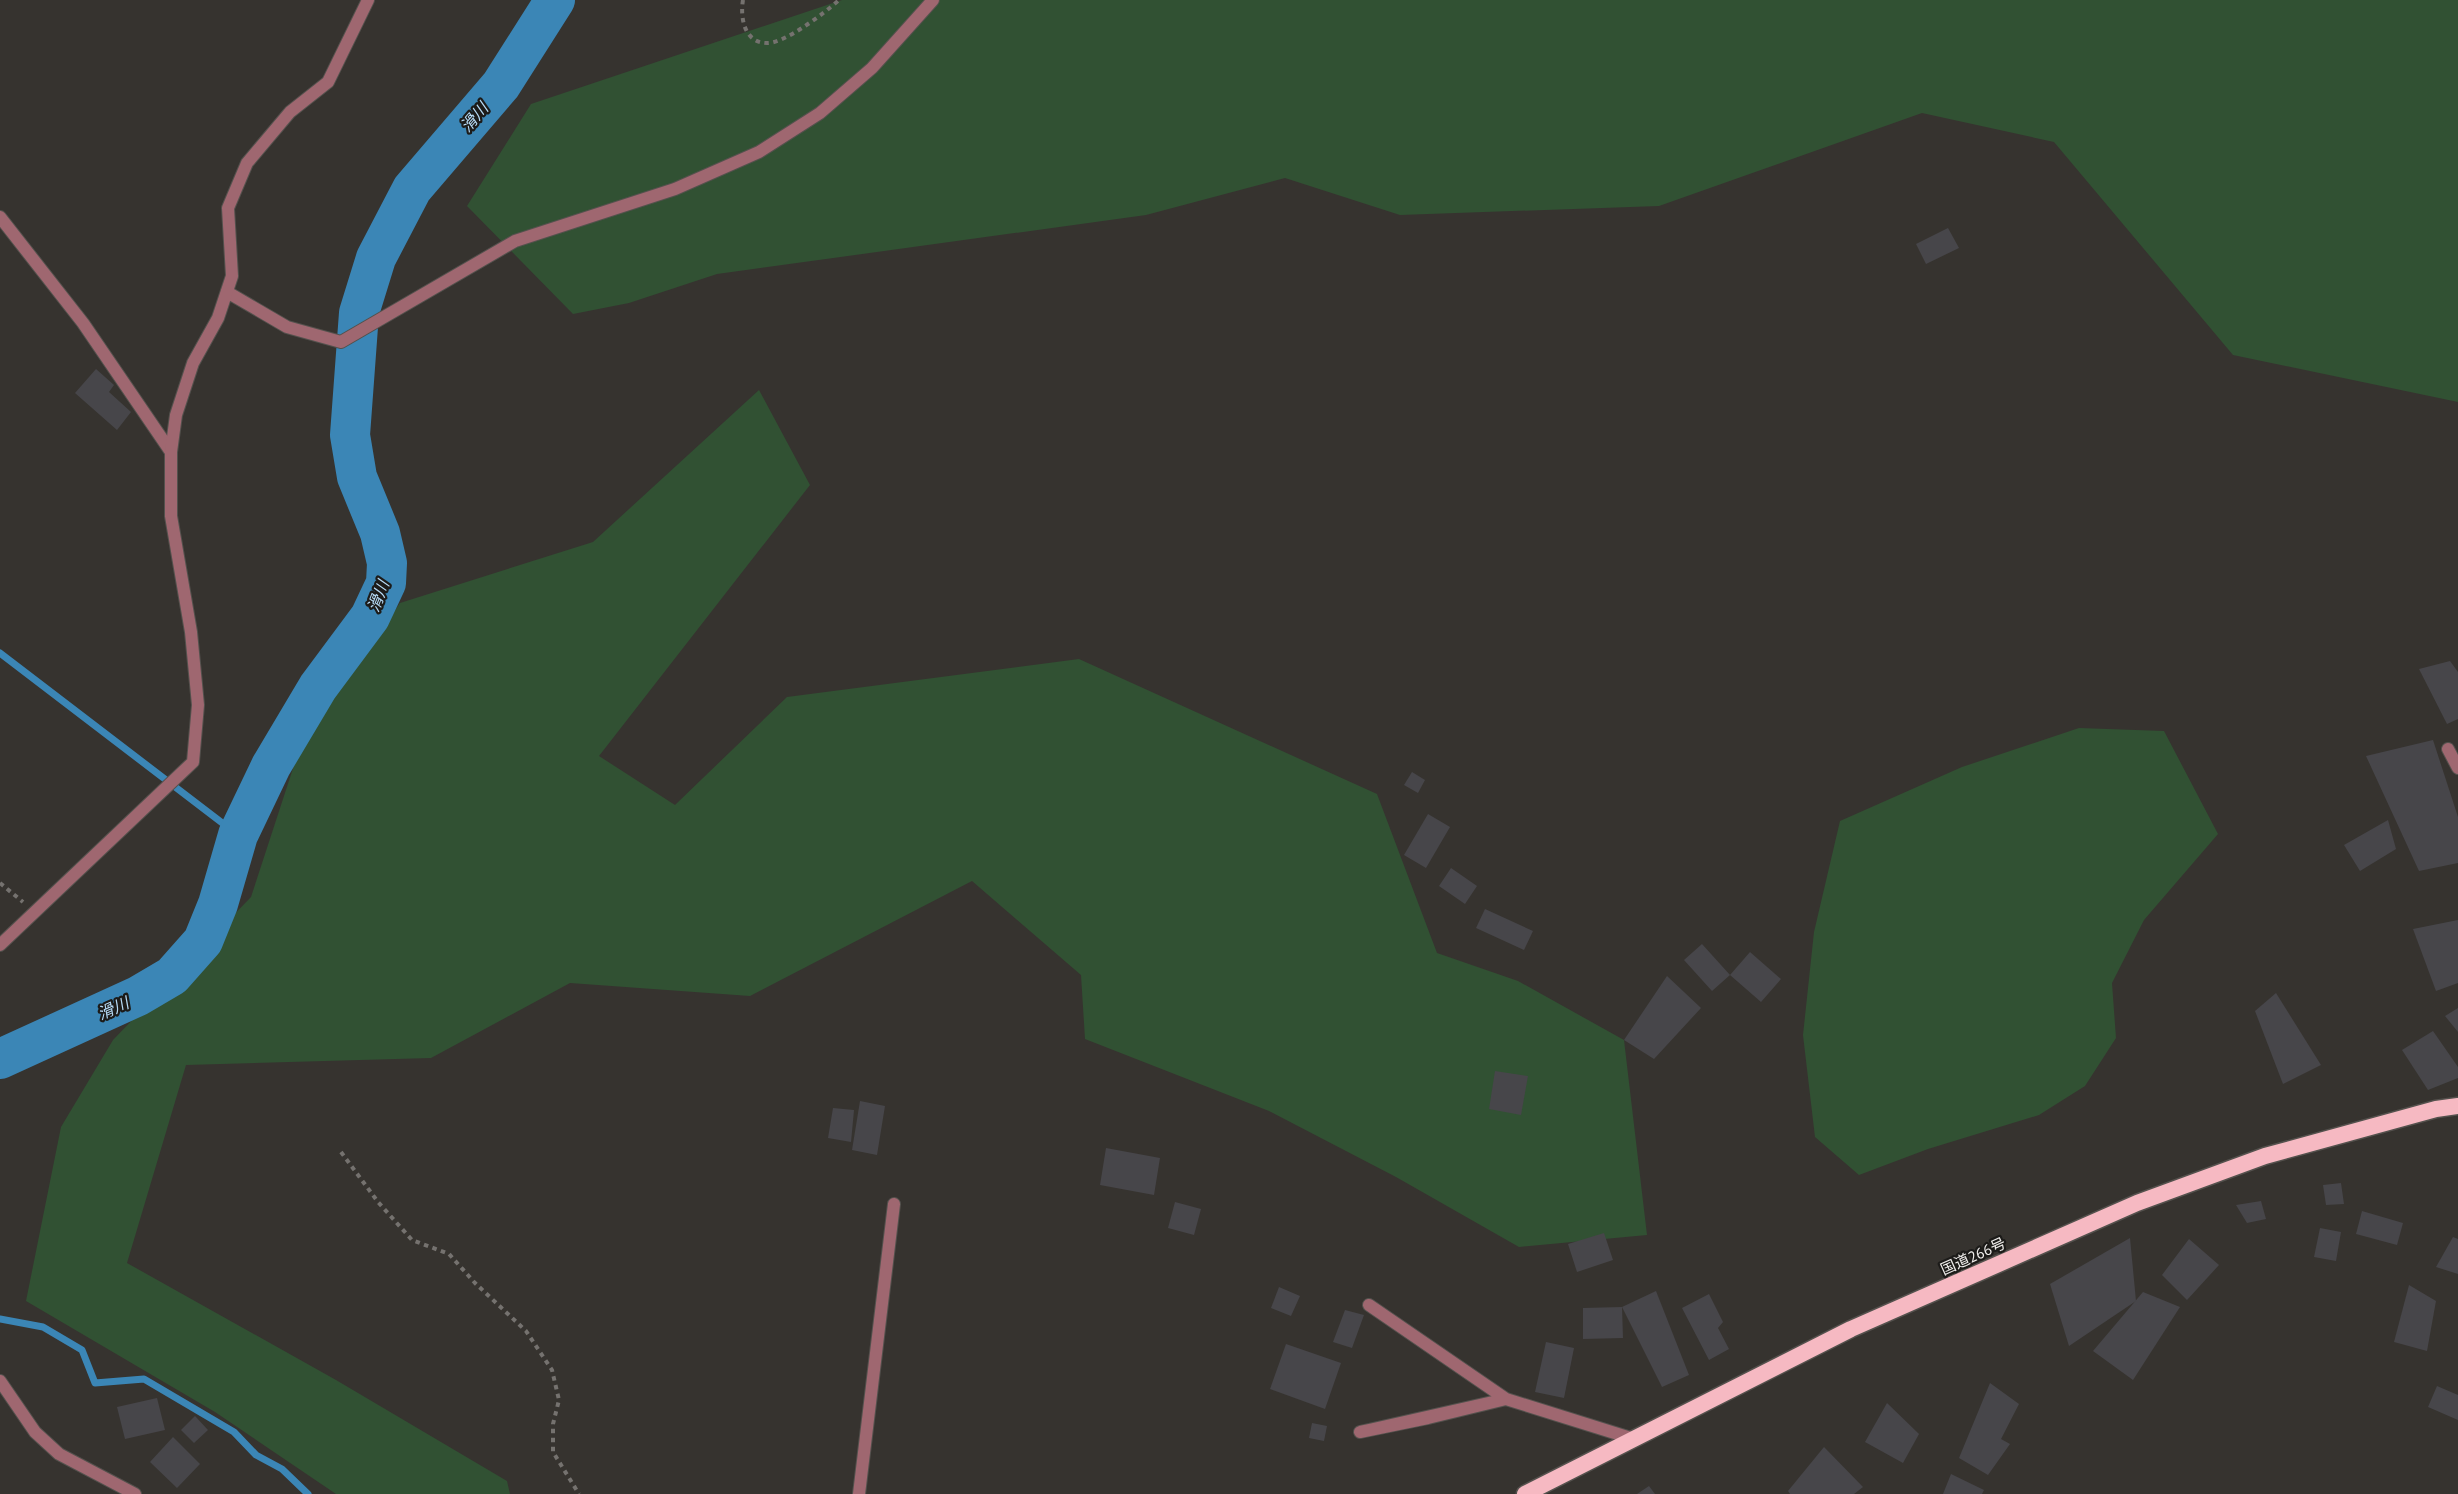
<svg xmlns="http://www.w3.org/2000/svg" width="2458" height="1494" viewBox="0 0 2458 1494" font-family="'PT Sans','Noto Sans JP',sans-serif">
  <rect width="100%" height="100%" fill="#36332f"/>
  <g fill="#315133">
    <path d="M842,0H2458V402L2233,355L2054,142L1922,113L1659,206L1400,215L1285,178L1146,215L717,274L629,303L573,314L467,206L531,104Z"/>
    <path d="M759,390L810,485L599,756L675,805L787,697L1079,659L1377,794L1437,953L1518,981L1624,1040L1647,1235L1519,1247L1396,1177L1269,1111L1085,1039L1081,975L972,881L750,996L570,983L431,1058L186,1065L127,1263L336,1380L507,1481L510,1494H336L215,1412L26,1301L61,1127L113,1040L251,897L300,747L400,603L593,542Z"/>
    <path d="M2079,728L2164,731L2218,834L2144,920L2112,983L2116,1038L2085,1086L2039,1115L1928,1149L1859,1175L1815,1137L1803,1035L1814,932L1840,821L1962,767Z"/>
  </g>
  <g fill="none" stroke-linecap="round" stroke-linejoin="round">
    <g stroke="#3b86b6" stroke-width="7">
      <path d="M0,653L238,835"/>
      <path d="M0,1319L43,1327L82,1350L95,1383L144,1379L234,1432L256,1455L282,1469L308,1494"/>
    </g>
    <path stroke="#3b86b6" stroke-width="40" d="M0,1059L138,996L172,976L203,941L218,904L238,835L271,766L318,687L370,617L386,583L387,563L380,533L357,477L350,435L359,313L376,258L412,189L501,85L555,0"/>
  </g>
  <g fill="#47464a">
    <path d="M1948,228L1959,248L1926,264L1916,244Z"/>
    <path d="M96,369L114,385L109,392L131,412L117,430L75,393Z"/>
    <path d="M2450,661L2458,672V719L2447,724L2419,669Z"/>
    <path d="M2433,740L2458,817V863L2419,871L2366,756Z"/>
    <path d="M1412,772L1425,780L1418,793L1404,785Z"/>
    <path d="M1428,814L1450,827L1426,868L1404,855Z"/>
    <path d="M2388,820L2396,849L2360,871L2344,845Z"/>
    <path d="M1451,868L1477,886L1465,904L1439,886Z"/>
    <path d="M1485,909L1533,931L1524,950L1476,928Z"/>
    <path d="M2458,920V983L2436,991L2413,929Z"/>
    <path d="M1702,944L1730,975L1712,991L1684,960Z"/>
    <path d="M1750,952L1781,979L1761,1002L1730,975Z"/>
    <path d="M1667,976L1701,1008L1654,1059L1624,1040Z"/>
    <path d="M2276,993L2321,1065L2283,1084L2255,1011Z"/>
    <path d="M2458,1008V1032L2445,1016Z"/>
    <path d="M2433,1031L2458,1067V1078L2428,1090L2402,1050Z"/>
    <path d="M1495,1071L1528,1076L1521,1115L1489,1109Z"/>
    <path d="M860,1101L885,1106L877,1155L852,1150Z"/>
    <path d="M833,1108L854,1110L851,1142L828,1138Z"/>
    <path d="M1106,1148L1160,1158L1154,1195L1100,1185Z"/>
    <path d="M2341,1183L2344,1204L2326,1205L2323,1185Z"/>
    <path d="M2261,1201L2266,1219L2247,1223L2236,1205Z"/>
    <path d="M1175,1202L1201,1209L1194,1235L1168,1228Z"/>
    <path d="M2362,1211L2403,1223L2397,1245L2356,1234Z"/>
    <path d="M2320,1228L2341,1232L2336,1261L2314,1257Z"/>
    <path d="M1604,1233L1613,1260L1577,1272L1568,1244Z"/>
    <path d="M2453,1237L2458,1239V1274L2436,1267Z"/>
    <path d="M2130,1238L2136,1301L2069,1346L2050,1284Z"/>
    <path d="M2189,1239L2219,1265L2187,1300L2162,1275Z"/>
    <path d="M2409,1285L2436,1301L2427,1351L2394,1342Z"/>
    <path d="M1279,1287L1300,1296L1291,1316L1271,1308Z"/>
    <path d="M1656,1291L1689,1375L1662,1387L1622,1307Z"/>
    <path d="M2143,1292L2180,1307L2133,1380L2093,1351Z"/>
    <path d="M1709,1294L1723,1322L1718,1328L1729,1349L1709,1360L1682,1308Z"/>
    <path d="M1622,1307L1623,1338L1583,1339V1308Z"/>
    <path d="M1345,1310L1364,1315L1352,1348L1333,1342Z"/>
    <path d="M1546,1342L1574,1348L1564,1398L1535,1392Z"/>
    <path d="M1286,1344L1341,1363L1325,1409L1270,1389Z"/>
    <path d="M1990,1383L2019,1404L2001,1439L2010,1444L1988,1475L1959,1458Z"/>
    <path d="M2437,1386L2458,1395V1420L2428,1407Z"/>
    <path d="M157,1398L165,1430L125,1439L117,1407Z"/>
    <path d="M1887,1403L1919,1434L1903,1463L1865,1442Z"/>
    <path d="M195,1416L208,1430L194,1443L181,1430Z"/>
    <path d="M1312,1423L1327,1426L1324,1441L1309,1438Z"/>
    <path d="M173,1437L200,1464L177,1488L150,1462Z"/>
    <path d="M1824,1447L1863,1487L1854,1494H1790L1788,1491Z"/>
    <path d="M1951,1474L1984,1490L1982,1494H1943Z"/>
    <path d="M1649,1486L1655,1494H1637Z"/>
  </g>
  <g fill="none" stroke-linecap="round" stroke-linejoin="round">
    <defs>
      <g id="minor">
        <path d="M0,217L83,323L171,452"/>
        <path d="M227,292L287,327L341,342L515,241L675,189L759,152L820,113L872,68L933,0"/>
        <path d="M2448,749L2458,768"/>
        <path d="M0,945L193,762L198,705L191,632L171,516V452L176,415L193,363L218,318L232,276L228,208L247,163L290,112L328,82L368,0"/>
        <path d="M1369,1305L1506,1399L1360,1432L1428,1418L1506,1399L1634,1439"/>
        <path d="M0,1381L35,1432L59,1454L135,1494"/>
        <path d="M859,1494L894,1204"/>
      </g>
      <path id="trunk" d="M1525,1494L1851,1329L2137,1203L2265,1156L2436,1109L2458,1106"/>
    </defs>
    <use href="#minor" stroke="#54514d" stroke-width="14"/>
    <use href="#trunk" stroke="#54514d" stroke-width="19"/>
    <g stroke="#75726f" stroke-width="4" stroke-dasharray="4.5 4.5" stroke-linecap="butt">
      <path d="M743,0C740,17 744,43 767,43C784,44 826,12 839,0"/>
      <path d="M0,883L23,902"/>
      <path d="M341,1152L378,1202L412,1240L449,1254L475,1283L526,1331L552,1370L559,1400L553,1424V1452L579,1494"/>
    </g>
    <use href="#minor" stroke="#9f6770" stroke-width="12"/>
    <use href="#trunk" stroke="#f6b9c2" stroke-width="16"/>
  </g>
  <g text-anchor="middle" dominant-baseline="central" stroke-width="4.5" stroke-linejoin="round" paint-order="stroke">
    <g font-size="15" fill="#f0eeec" stroke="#1c1b19">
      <text transform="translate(1973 1256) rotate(-24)">国道266号</text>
    </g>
    <g font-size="16" font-style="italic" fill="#b6daf5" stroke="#1c1b19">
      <text transform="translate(474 117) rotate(-49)">滑川</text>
      <text transform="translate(378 596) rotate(-69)">滑川</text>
      <text transform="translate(113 1008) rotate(-24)">滑川</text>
    </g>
  </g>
</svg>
